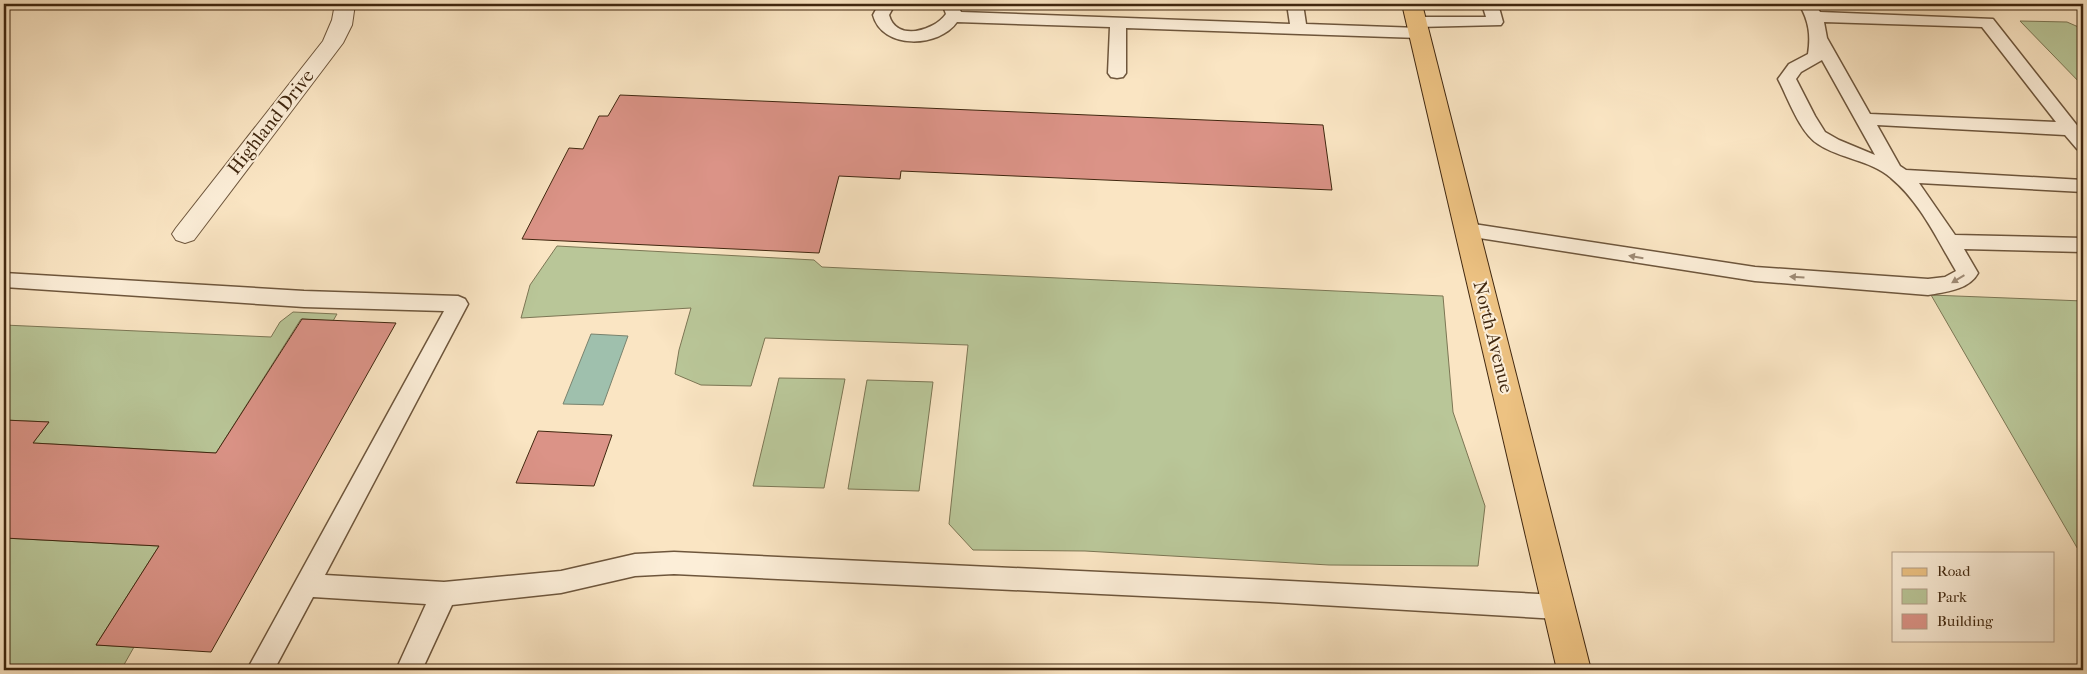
<svg xmlns="http://www.w3.org/2000/svg" width="2087" height="674" viewBox="0 0 2087 674" font-family="'IM FELL French Canon',serif">
  <rect width="100%" height="100%" fill="#fae5c3"/>
  <filter id="stains"><feTurbulence type="fractalNoise" baseFrequency=".004" numOctaves="4"/><feColorMatrix values="0 0 0 0 .2 0 0 0 0 .09 0 0 0 0 .02 0 0 0 .5 -.17"/></filter>
  <radialGradient id="worn" r=".72"><stop offset=".6" stop-color="#630" stop-opacity="0"/><stop offset="1" stop-color="#630" stop-opacity=".3"/></radialGradient>
  <g fill="#b9c698" stroke="#7c7654">
    <path d="M2020,21L2067,22L2083,29V86Z"/>
    <path d="M557,246L814,260L822,267L1443,296L1453,412L1485,506L1478,566L1329,565L1085,551L973,550L949,524L968,345L765,338L751,386L701,385L675,374L679,350L691,308L521,318L530,285Z"/>
    <path d="M1931,295L2083,301V558Z"/>
    <path d="M293,312L337,314L333,321L301,319L216,453L33,443L49,422L4,420V325L271,337L280,322Z"/>
    <path d="M779,378L845,379L824,488L753,486Z"/>
    <path d="M867,380L933,382L919,491L848,489Z"/>
    <path d="M4,538L159,546L96,645L134,647L121,670H4Z"/>
  </g>
  <path fill="#9fc0ad" stroke="#79836e" d="M591,334L628,336L603,405L563,404Z"/>
  <g fill="#db9387" stroke="#40270f">
    <path d="M620,95L1323,125L1332,190L901,171L900,179L839,176L819,253L522,239L569,148L583,149L599,116H608Z"/>
    <path d="M302,319L396,323L211,652L96,645L159,546L4,538V420L49,422L33,443L216,453Z"/>
    <path d="M538,431L612,435L594,486L516,483Z"/>
  </g>
  <g fill="none" stroke-linecap="round" stroke-linejoin="round">
    <defs>
      <g id="lane">
        <path d="M879,4H895L889,15C896,42 934,31 946,14L943,6L945,4H957L961,12L1290,24L1287,4H1303L1306,24L1419,28L1425,30L1427,33L1425,36L1419,38L1126,28V73L1123,77L1117,78L1111,77L1108,73L1110,27L957,22C939,48 882,50 873,15Z"/>
        <path d="M1482,4H1498L1503,22L1501,25L1417,27L1411,25L1409,22L1411,19L1417,17H1486Z"/>
        <path d="M1799,4H1815L1820,12L1993,19L2083,133V151L2077,149L2065,135L1877,125L1900,166L1906,170L2083,180V192L1919,183L1955,235L2083,238V252L1964,249L1978,273C1969,290 1945,292 1928,295L1755,281L1460,235L1457,230L1460,225L1467,223L1755,267L1928,279L1945,277L1956,271C1937,239 1920,202 1891,178C1871,160 1840,159 1818,144C1800,133 1788,98 1778,79L1789,64L1808,54C1811,35 1809,21 1799,4ZM1824,22L1982,27L2056,122L1870,114L1827,38ZM1822,60L1875,155L1839,140L1825,132L1815,116L1796,79L1801,72Z"/>
        <path d="M4,273L304,291L458,296L465,299L468,304L325,575L444,582L561,571L635,554L674,552L1270,580L1558,595L1567,599L1571,607L1567,615L1558,619L1270,602L674,574L635,576L561,593L452,605L422,670H396L426,604L313,597L274,670H247L444,311L304,307L4,287Z"/>
      </g>
      <path id="street" d="M335,4H355L352,25L343,43L194,240L185,243L176,240L172,234L176,228L323,41L332,20Z"/>
      <path id="primary" d="M1402,4H1422L1591,670H1557Z"/>
    </defs>
    <use href="#lane" stroke="#6e563c" stroke-width="3"/>
    <use href="#street" stroke="#6e563c" stroke-width="2"/>
    <use href="#primary" stroke="#40270f" stroke-width="2"/>
    <use href="#lane" fill="#fceed8" fill-rule="evenodd"/>
    <use href="#street" fill="#fceed8" fill-rule="evenodd"/>
    <use href="#primary" fill="#edc282" fill-rule="evenodd"/>
  </g>
  <defs><path id="oneway-solid" d="M-6-.8H1V-3.2L6.5 0L1 3.2V.8H-6Z" transform="scale(1.25)"/></defs>
  <g fill="#9e8a74">
    <use href="#oneway-solid" transform="translate(1636 257) rotate(-170)"/>
    <use href="#oneway-solid" transform="translate(1797 277) rotate(-176)"/>
    <use href="#oneway-solid" transform="translate(1958 279) rotate(149)"/>
  </g>
  <g text-anchor="middle" dominant-baseline="central" stroke-width="4" stroke-linejoin="round" paint-order="stroke">
    <g font-size="19" fill="#40270f" stroke="#fceed8">
      <text transform="translate(271 122) rotate(-52)">Highland Drive</text>
      <text transform="translate(1493 337) rotate(76)">North Avenue</text>
    </g>
  </g>
  <rect width="2087" height="674" fill="none" stroke="#fae5c3" stroke-width="20"/>
  <rect x="5" y="5" width="2077" height="664" fill="none" stroke="#40270f" stroke-width="2.5"/>
  <rect x="10" y="10" width="2067" height="654" fill="none" stroke="#40270f"/>
  <rect x="1892" y="552" width="162" height="90" fill="#fceed8" stroke="#b19e88"/>
  <rect x="1902" y="568" width="25" height="8" fill="#edc282" stroke="#b19e88"/>
  <text x="1937" y="576" font-size="15" fill="#40270f">Road</text>
  <rect x="1902" y="589" width="25" height="15" fill="#b9c698" stroke="#b19e88"/>
  <text x="1937" y="602" font-size="15" fill="#40270f">Park</text>
  <rect x="1902" y="614" width="25" height="15" fill="#db9387" stroke="#b19e88"/>
  <text x="1937" y="626" font-size="15" fill="#40270f">Building</text>
  <rect width="100%" height="100%" filter="url(#stains)"/>
  <rect width="100%" height="100%" fill="url(#worn)"/>
</svg>
